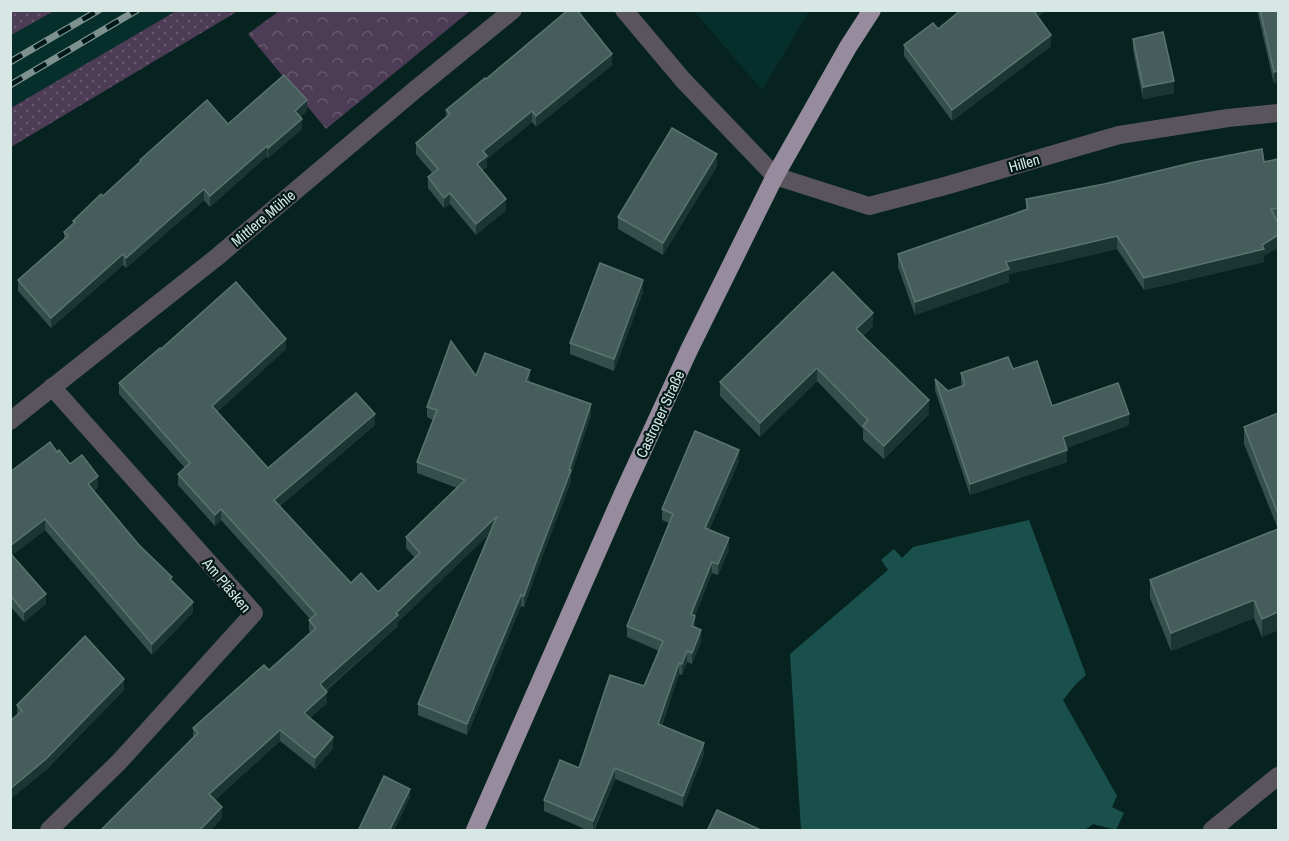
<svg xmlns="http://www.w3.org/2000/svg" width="1289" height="841" viewBox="0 0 1289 841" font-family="'Archivo Narrow',sans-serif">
  <defs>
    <pattern id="grass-dots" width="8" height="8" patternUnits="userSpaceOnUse" patternTransform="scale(1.5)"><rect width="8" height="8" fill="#4d3c56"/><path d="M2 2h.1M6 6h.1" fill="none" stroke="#66586e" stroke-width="1.8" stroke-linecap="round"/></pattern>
    <pattern id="forest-crowns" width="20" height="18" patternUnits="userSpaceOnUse" patternTransform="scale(1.5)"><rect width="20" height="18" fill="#4d3c56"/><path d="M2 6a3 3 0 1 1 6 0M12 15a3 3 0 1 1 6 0" fill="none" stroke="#66586e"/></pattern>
  </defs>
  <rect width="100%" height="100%" fill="#072320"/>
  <g fill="#062f2b">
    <path d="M54,11H176L11,108L10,35Z"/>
    <path d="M694,11H809L762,90Z"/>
  </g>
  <g fill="url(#grass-dots)">
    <path d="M11,10H54V11L11,35Z"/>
    <path d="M176,11H238L11,147V108Z"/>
  </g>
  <path fill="url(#forest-crowns)" d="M279,11H470L326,129L248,34Z"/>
  <path fill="#1a504b" d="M1029,520L1086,675L1076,684L1063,700L1117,796L1112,807L1124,813L1116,830L1093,824L1085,830H801L790,654L888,570L881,560L894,549L902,558L913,547Z"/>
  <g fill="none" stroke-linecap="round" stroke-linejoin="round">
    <g stroke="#5a555d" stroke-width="18">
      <path d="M624,10L683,80L775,176L869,206L945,186L1119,135L1228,118L1278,113"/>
      <path d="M10,421L217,257L416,89L513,10"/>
      <path d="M49,830L119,762L254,613L52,387"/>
      <path d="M1212,830L1278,776"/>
    </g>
    <path stroke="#978c9e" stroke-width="18" d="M475,830L624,491L689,350L775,176L848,47L872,10"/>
    <defs>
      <g id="rail">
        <path d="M10,62L99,10"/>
        <path d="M10,85L137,10"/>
      </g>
    </defs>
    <use href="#rail" stroke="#7d928f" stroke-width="7"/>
    <use href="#rail" stroke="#001917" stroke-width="4.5" stroke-dasharray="14" stroke-linecap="butt"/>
  </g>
  <g fill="#334e4b">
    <path d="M961,10H1046L1038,17L1051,46L952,121L904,56V45L938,29Z"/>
    <path d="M1257,10H1278L1274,84Z"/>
    <path d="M1133,39L1174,93L1143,99L1133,50Z"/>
    <path d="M612,65L536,127L532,122L487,159V167L482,170L506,210L476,235L450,204L444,208L428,188V177L432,173L416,154V143L446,118V110L486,79Z"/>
    <path d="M307,111L300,117L302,129L268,158L267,156L210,207L204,200L126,268L123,265L51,328L18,291V280L64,239V232L73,224V221L103,196L140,162V160L228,124Z"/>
    <path d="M1278,159V220L1277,221L1264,256V262L1144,290L1117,249L1009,274V282L915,315L898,267V254L1026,210V199Z"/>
    <path d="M717,166L663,255L618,229V217Z"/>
    <path d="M643,292L614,371L570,354V343Z"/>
    <path d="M873,326L863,336L929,414L884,459L863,440V429L817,381L760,437L720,396V382Z"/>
    <path d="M161,349H286L217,412L268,468L375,425L280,506L351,583L378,592L415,558L406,548V537L457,488L417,473V462L433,420L427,417V407L476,376L530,381V382L591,415L571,474V481L536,573L524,607L521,606L467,735L418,715V704L489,534L398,622V626L326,691L327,703L310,718L333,748L315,769L280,741L215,800L222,818L210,831H100L193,738V728L269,670L310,632L309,631V620L310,619L221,520L215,526L178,485V474L185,468L119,394V383Z"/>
    <path d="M1013,369L1052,406L1129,425L1066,448L1067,462L970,495L935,390V379L948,391L961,387V373Z"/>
    <path d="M1278,413V630L1262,637L1254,618L1171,651L1150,598V580L1278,529L1244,444V427Z"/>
    <path d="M57,452L70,464L98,487L94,491L139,545L172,581L193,612L152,655L45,530L12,555L46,604L24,622L10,606V472Z"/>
    <path d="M739,461L709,530L729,549L718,575L712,573L695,615V627L701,641L692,664L687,662L682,675L679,674L662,725L704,754L683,807L615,779L594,831H589L544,811V800L579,768L644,686L659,651L627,637V626L669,523L662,520V509Z"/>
    <path d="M124,690L46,770L17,716V705Z"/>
  </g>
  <g fill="#1a3633">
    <path d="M1033,10H1046L1033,22Z"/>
    <path d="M1051,35V46L952,121V110Z"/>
    <path d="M612,54V65L536,127V116Z"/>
    <path d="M1278,71V83L1274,84V72Z"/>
    <path d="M1174,81V93L1143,99V87Z"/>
    <path d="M307,100V111L295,121V111Z"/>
    <path d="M532,111V122L487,159V167L477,175V164L483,151Z"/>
    <path d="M302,119V129L268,158V148Z"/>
    <path d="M267,146V156L210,207V196Z"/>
    <path d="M717,154V166L663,255V243Z"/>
    <path d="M204,189V200L126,268V258Z"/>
    <path d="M450,193V204L444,208V198Z"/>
    <path d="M506,199V210L476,235V224Z"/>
    <path d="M1278,235V248L1264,256V262L1144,290V278L1262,245Z"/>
    <path d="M1117,236V249L1009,274V282L915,315V302L1006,262Z"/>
    <path d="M123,254V265L51,328V318Z"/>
    <path d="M643,280V292L614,371V359Z"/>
    <path d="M873,313V326L856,342V329Z"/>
    <path d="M286,339V349L212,417V406Z"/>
    <path d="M817,368V381L760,437V423Z"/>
    <path d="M530,370V381L526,392V381Z"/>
    <path d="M929,400V414L884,459V446Z"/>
    <path d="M591,404V415L571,474V481L536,573L524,607V596L536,562Z"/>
    <path d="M375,414V425L274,511V500Z"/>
    <path d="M1129,414V425L1063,449V437Z"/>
    <path d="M739,450V461L705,539V528Z"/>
    <path d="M1067,450V462L970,495V484Z"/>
    <path d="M98,476V487L88,495V484Z"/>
    <path d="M221,509V520L215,526V515Z"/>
    <path d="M497,516V527L398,622V626L320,695V684Z"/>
    <path d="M45,519V530L10,557V546Z"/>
    <path d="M729,538V549L718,575V564Z"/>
    <path d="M712,562V573L691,625V614Z"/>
    <path d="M46,594V604L24,622V612Z"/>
    <path d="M521,595V606L467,735V724Z"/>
    <path d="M1254,600V618L1171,651V633Z"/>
    <path d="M193,602V612L152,655V644Z"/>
    <path d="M1278,612V630L1262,637V619Z"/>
    <path d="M695,616V627L692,626Z"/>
    <path d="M701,630V641L692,664V653Z"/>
    <path d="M687,651V662L682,675V664Z"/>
    <path d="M679,663V674L658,735V724Z"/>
    <path d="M124,679V690L46,770L10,800V789Z"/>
    <path d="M327,692V703L304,724V713Z"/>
    <path d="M280,730V741L209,805V794Z"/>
    <path d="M333,737V748L315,769V758Z"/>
    <path d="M704,743V754L683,807V796Z"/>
    <path d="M615,768V779L593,831V821Z"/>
    <path d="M410,789V798L394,831H389Z"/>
    <path d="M222,807V818L210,831H199Z"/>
  </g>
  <g fill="#455e5b" stroke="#5c7470" stroke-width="1.5">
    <path d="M568,10H577L612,54L536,116L532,111L483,151L487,156L477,164L506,199L476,224L450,193L444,198L428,177L438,169L416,143L450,114L446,110L485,78L486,79Z"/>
    <path d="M961,10H1033L1051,35L952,110L904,45L933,23L938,29Z"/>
    <path d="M1260,10H1278V71L1274,72Z"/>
    <path d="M1163,32L1174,81L1143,87L1133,39Z"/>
    <path d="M284,75L307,100L295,111L302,119L268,148L267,146L210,196L204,189L126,258L123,254L51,318L18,280L68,236L64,232L75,222L73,221L101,194L103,196L141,161L140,160L207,100L228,124Z"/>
    <path d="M672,128L717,154L663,243L618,217Z"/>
    <path d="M1262,149L1264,162L1278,159V208L1271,209L1278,223V235L1262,245L1264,249L1144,278L1117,236L1006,262L1009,269L915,302L898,254L1028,209L1026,199L1104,184L1195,162Z"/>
    <path d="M600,263L643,280L614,359L570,343Z"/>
    <path d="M833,272L873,313L856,329L929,400L884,446L863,426L868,420L817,368L760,423L720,382Z"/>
    <path d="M236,282L286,339L212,406L268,468L356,393L375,414L274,500L351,583L361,573L378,592L420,553L406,537L465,480L417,462L437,410L427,407L451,341L476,376L485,353L530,370L526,381L591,404L569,470H571L536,562L524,596L521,595L467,724L418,704L497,516L396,613L398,615L320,684L327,692L304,713L333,737L315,758L280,730L209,794L222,807L199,831H100L198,733L193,728L264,665L269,670L316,628L309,620L316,614L221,509L215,515L178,474L190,463L119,383L160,348L161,349Z"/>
    <path d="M1008,357L1013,369L1037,361L1052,406L1118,383L1129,414L1063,437L1067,450L970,484L935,379L948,391L965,385L961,373Z"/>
    <path d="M1278,413V514L1244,427Z"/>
    <path d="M695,431L739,450L705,528L729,538L718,564L712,562L691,614L695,616L692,626L701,630L692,653L687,651L682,664L679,663L658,724L704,743L683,796L615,768L593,821L544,800L560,760L579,768L610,675L644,686L663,641L627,626L673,514L662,509Z"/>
    <path d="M50,442L57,452L59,450L70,464L82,455L98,476L88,484L139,545L172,577L170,579L193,602L152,644L45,519L10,546V472Z"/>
    <path d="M1278,529V590L1277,591L1278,596V612L1262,619L1254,600L1171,633L1150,580Z"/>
    <path d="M10,553L46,594L24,612L10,595Z"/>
    <path d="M85,636L124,679L46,759L10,789V721L22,711L17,705Z"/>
    <path d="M384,776L410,789L389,831H358Z"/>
    <path d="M717,810L763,831H707Z"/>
  </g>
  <g text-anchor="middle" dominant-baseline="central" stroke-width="4.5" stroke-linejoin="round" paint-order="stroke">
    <g font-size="15" fill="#d7e7e4" stroke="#001917">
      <text transform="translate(1024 163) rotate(-16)">Hillen</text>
      <text transform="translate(263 218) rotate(-40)">Mittlere Mühle</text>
      <text transform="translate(660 414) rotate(-65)">Castroper Straße</text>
      <text transform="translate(227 585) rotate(50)">Am Pläsken</text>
    </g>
  </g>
  <rect width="1289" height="841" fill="none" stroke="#d7e7e4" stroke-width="24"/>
</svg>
